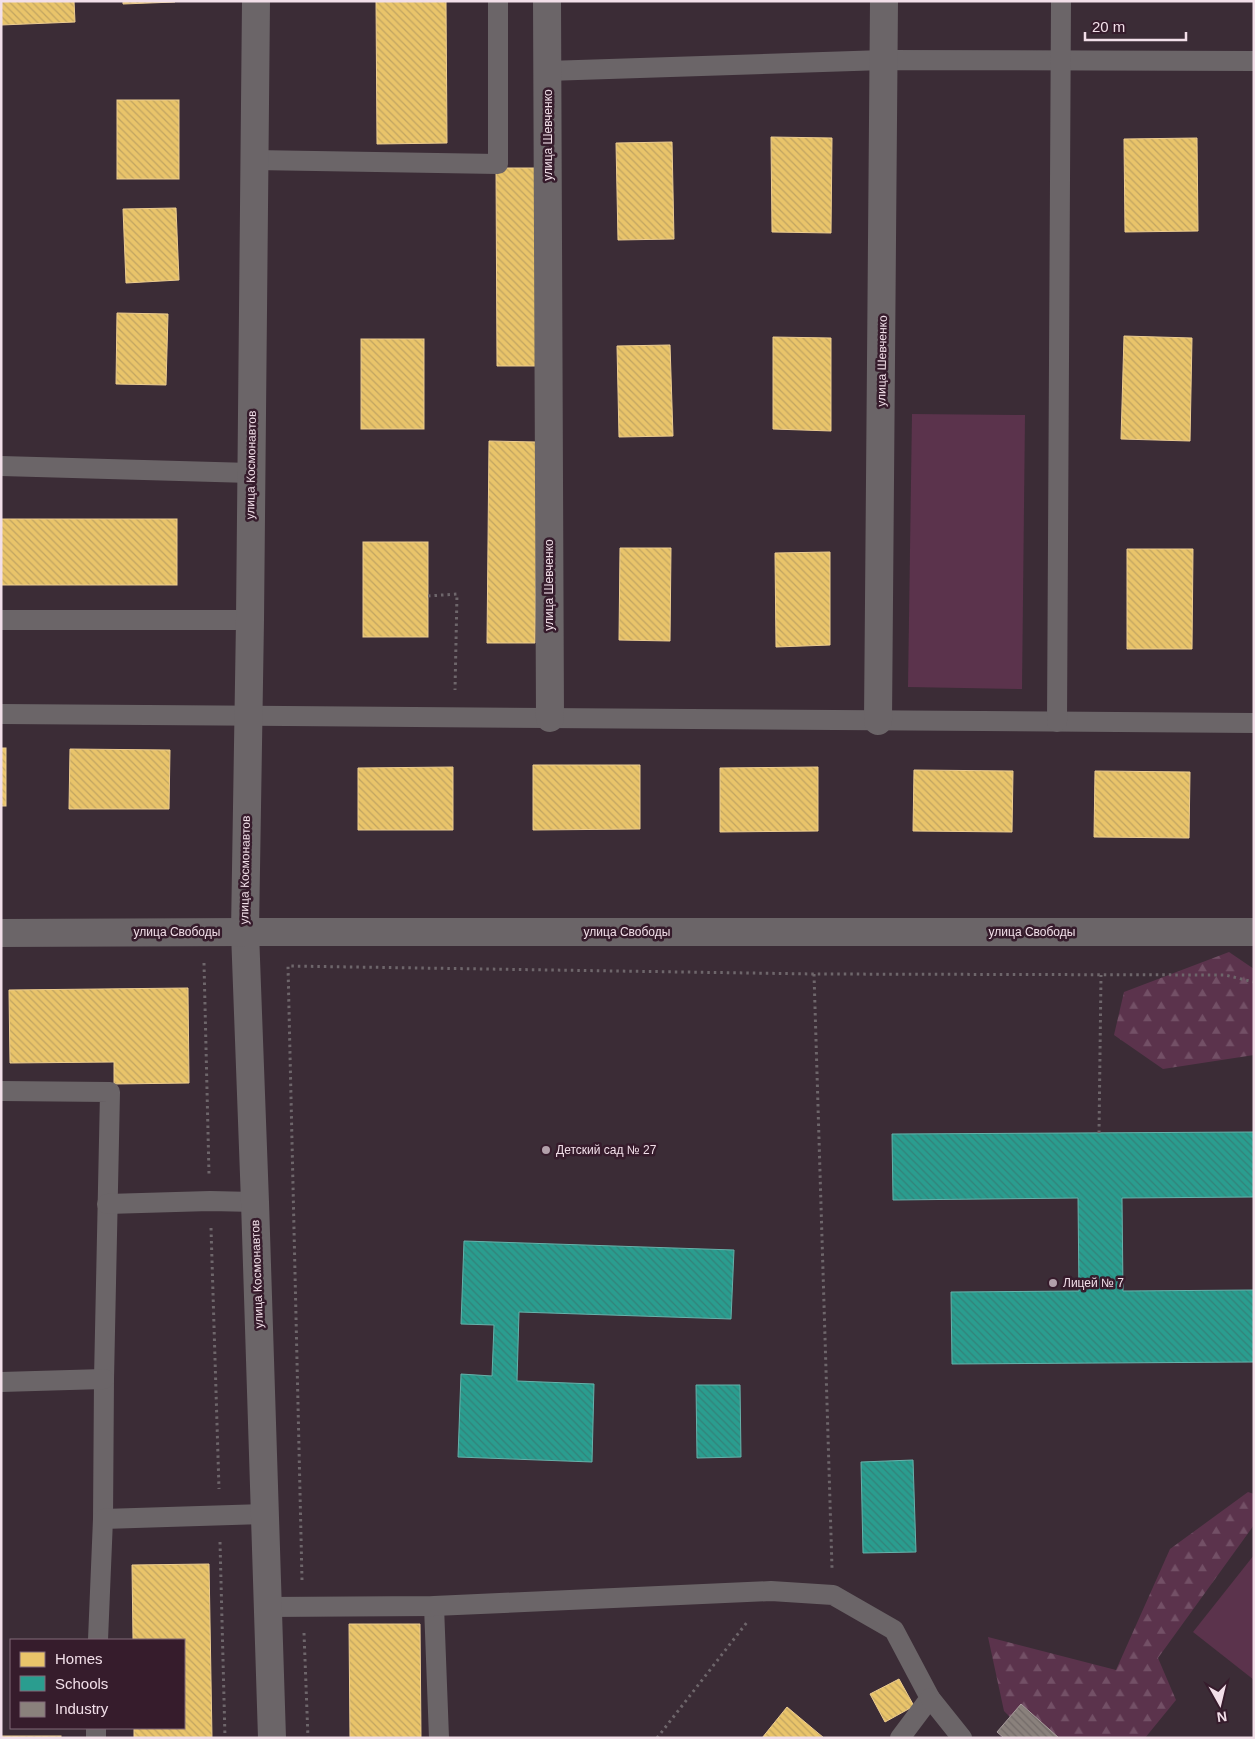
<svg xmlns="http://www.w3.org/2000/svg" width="1255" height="1739" viewBox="0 0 1255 1739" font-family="Arial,sans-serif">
  <defs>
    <pattern id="forest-firs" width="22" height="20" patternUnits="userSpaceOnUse" patternTransform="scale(1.25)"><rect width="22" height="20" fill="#5b334c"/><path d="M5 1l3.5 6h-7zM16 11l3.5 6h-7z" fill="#735066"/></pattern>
    <pattern id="homes-back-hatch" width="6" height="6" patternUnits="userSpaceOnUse" patternTransform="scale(1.25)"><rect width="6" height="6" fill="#e9c46a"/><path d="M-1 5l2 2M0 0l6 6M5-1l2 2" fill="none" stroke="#c1a461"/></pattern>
    <pattern id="schools-back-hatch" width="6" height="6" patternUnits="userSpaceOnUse" patternTransform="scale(1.25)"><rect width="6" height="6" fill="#2a9d8f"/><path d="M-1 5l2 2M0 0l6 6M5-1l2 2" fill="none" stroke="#338279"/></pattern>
    <pattern id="industry-back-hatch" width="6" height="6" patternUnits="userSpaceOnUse" patternTransform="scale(1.25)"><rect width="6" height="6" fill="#8a817c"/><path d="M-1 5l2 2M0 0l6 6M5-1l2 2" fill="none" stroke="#736b69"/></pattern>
  </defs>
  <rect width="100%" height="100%" fill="#3b2c36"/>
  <g fill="url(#forest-firs)">
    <path d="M1229,952L1254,969V1055L1163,1069L1114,1035L1124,992Z"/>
    <path d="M1248,1492L1254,1494V1525L1158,1658L1176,1700L1145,1738H1031L1004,1711L988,1637L1116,1670L1170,1549Z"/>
  </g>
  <g fill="#5b334c">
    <path d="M912,414L1025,415L1022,689L908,687Z"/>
    <path d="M1254,1555V1680L1193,1632Z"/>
  </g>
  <g fill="url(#homes-back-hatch)" stroke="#eccc90">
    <path d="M1,1H74L75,22L1,25Z"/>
    <path d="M123,1H175V2L123,4Z"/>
    <path d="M376,1H446L447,143L377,144Z"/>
    <rect x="117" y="100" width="62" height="79"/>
    <path d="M771,137L832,138L831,233L772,232Z"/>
    <path d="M1197,138L1198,231L1125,232L1124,139Z"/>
    <path d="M672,142L674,239L618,240L616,143Z"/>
    <path d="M496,168H536V366H497Z"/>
    <path d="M176,208L179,280L126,283L123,209Z"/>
    <path d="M117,313L168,314L166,385L116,384Z"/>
    <path d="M1124,336L1192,338L1190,441L1121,439Z"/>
    <path d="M773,337L831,338V431L773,429Z"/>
    <rect x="361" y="339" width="63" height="90"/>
    <path d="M670,345L673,436L619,437L617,346Z"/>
    <path d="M489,441L537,442L535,643H487Z"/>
    <rect x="1" y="519" width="176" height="66"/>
    <rect x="363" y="542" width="65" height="95"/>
    <path d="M620,548H671L670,641L619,640Z"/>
    <path d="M1127,549H1193L1192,649H1127Z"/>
    <path d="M830,552V645L776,647L775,553Z"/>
    <rect x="1" y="748" width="5" height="58"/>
    <path d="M70,749L170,750L169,809H69Z"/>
    <path d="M533,765H640V829L533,830Z"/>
    <path d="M453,767V830H358V768Z"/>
    <path d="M818,767V831L720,832V768Z"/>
    <path d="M914,770L1013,771L1012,832L913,831Z"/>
    <path d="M1095,771L1190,772L1189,838L1094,837Z"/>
    <path d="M188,988L189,1083L114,1084V1062L10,1063L9,990Z"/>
    <path d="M209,1564L212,1738H134V1728H184V1640H133L132,1565Z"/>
    <path d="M349,1624H420L421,1738H350Z"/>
    <path d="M899,1679L914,1706L885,1722L870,1694Z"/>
    <path d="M787,1707L824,1738H762Z"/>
    <rect x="1" y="1736" width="60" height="2"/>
  </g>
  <g fill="url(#schools-back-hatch)" stroke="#66b1aa">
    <path d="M1254,1132V1197L1122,1198L1123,1291L1254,1290V1362L952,1364L951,1292L1079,1291L1078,1198L893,1200L892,1134Z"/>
    <path d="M464,1241L734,1250L731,1319L519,1312L517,1381L594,1384L592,1462L458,1457L461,1374L492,1376L494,1325L461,1324Z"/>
    <path d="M696,1385H740L741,1457L697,1458Z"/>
    <path d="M913,1460L916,1552L863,1553L861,1462Z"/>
  </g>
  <path fill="url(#industry-back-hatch)" stroke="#a99d9d" d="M1021,1704L1059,1738H1004L997,1732Z"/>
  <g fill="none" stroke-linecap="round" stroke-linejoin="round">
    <g stroke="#6e666b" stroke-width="3" stroke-dasharray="2.5 4" stroke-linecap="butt">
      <path d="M428,596L457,594L455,690"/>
      <path d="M204,963L209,1174"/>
      <path d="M814,974L832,1568"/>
      <path d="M1099,1133L1101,975"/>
      <path d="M211,1228L219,1489"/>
      <path d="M220,1542L225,1738"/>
      <path d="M302,1580L288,966L814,974L1225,975L1254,982"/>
      <path d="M304,1633L308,1738"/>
      <path d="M657,1738L748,1621"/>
    </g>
    <g stroke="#6b6568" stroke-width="20">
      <path d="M547,71L884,60L1254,61"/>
      <path d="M254,160L498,164V1"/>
      <path d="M1,466L251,473"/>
      <path d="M1,620H250"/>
      <path d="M1,714L1254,723"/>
      <path d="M1057,722L1061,1"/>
      <path d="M1,1091L110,1092L104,1379L103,1519"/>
      <path d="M107,1204L210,1201L255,1202"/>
      <path d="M1,1382L104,1379"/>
      <path d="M434,1606L439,1738"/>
      <path d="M267,1607L434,1606L771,1591L833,1595L894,1630L930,1698L900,1738"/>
      <path d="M98,1640L103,1519L264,1514"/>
      <path d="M930,1698L962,1738"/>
      <path d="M96,1738V1728"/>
    </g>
    <g stroke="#6b6568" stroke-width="28">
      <path d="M256,1L250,620L245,932L255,1202L272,1738"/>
      <path d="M547,1L550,718"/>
      <path d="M878,721L884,1"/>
      <path d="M1,933L245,932H1254"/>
    </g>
  </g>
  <g fill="#b2a0aa" stroke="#361c2c" stroke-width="2">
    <circle cx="546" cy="1150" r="5"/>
    <circle cx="1053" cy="1283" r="5"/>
  </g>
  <g text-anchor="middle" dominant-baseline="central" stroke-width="5" stroke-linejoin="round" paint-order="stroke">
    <g font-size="12" fill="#f2dfe9" stroke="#361c2c">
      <text transform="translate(548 135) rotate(-90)">улица Шевченко</text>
      <text transform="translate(882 361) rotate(-89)">улица Шевченко</text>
      <text transform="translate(251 465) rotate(-89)">улица Космонавтов</text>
      <text transform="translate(549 585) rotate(-90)">улица Шевченко</text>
      <text transform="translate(245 870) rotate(-89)">улица Космонавтов</text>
      <text x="177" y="932">улица Свободы</text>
      <text x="627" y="932">улица Свободы</text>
      <text x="1032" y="932">улица Свободы</text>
      <text transform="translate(257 1274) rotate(-92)">улица Космонавтов</text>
    </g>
    <g font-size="12" fill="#f2dfe9" stroke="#361c2c" text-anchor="start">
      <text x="556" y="1150">Детский сад № 27</text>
      <text x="1063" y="1283">Лицей № 7</text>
    </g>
  </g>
  <rect width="1255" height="1739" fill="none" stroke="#f2dfe9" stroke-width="5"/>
  <rect x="10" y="1639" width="175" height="90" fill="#361c2c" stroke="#816a78"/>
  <rect x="20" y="1652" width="25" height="15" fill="#e9c46a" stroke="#816a78"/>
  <text x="55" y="1664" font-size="15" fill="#f2dfe9">Homes</text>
  <rect x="20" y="1676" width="25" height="15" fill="#2a9d8f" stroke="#816a78"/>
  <text x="55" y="1689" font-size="15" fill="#f2dfe9">Schools</text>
  <rect x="20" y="1702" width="25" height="15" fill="#8a817c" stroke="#816a78"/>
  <text x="55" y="1714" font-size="15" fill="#f2dfe9">Industry</text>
  <g transform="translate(1220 1704) rotate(172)" stroke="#361c2c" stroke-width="4" paint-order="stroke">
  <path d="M0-4L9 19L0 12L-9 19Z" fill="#f2dfe9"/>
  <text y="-8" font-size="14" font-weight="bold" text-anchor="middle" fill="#f2dfe9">N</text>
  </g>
  <path d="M1085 32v8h101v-8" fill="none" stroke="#f2dfe9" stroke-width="2.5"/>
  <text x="1092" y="32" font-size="15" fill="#f2dfe9" stroke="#361c2c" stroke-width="4" paint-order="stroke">20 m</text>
</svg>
